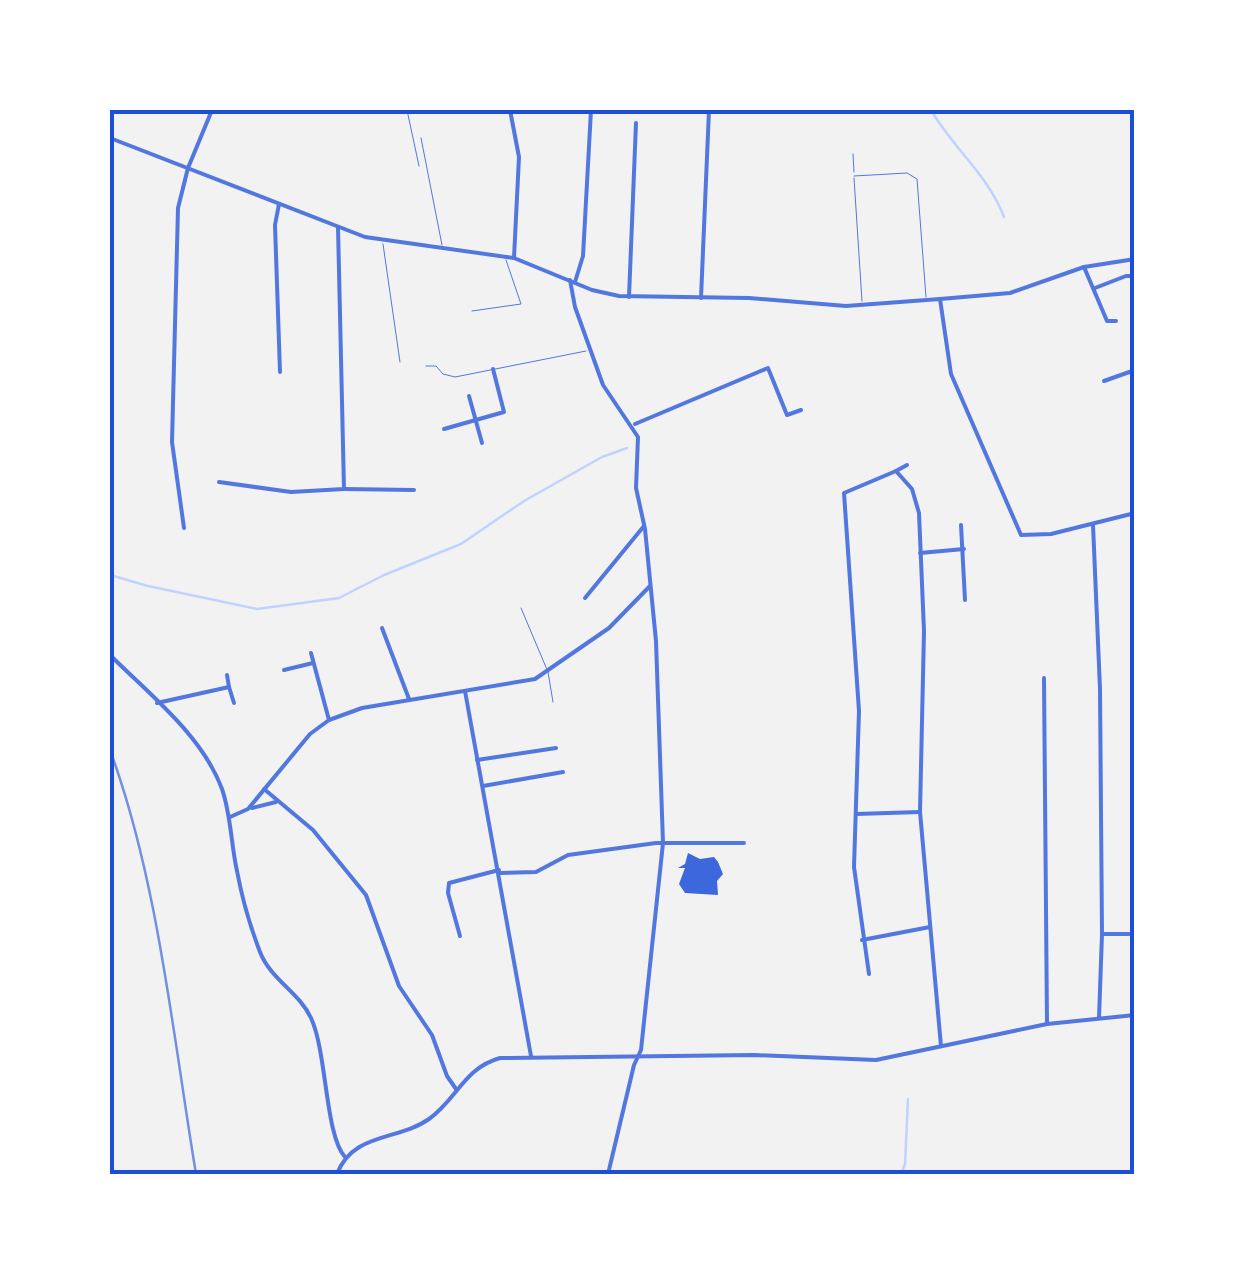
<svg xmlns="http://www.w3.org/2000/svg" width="1245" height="1284" viewBox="0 0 1245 1284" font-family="'Sofia Sans Condensed',sans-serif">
  <rect width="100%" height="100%" fill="#f2f2f2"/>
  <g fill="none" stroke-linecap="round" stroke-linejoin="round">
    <g stroke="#bfd3fe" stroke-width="2.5">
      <path d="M931,110C953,148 988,175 1004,217"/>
      <path d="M110,575L148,586L257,609L339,598L384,575L461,544L524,501L602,457L627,448"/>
      <path d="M901,1174L905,1164L908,1099"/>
    </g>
  </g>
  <path fill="#3d67dc" d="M688,853L700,859L714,857L718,862L723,874L717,881L718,895L685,893L679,884L685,868H678L685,864Z"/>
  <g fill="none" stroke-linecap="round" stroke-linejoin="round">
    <g stroke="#5277de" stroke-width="1">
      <path d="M407,110L419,166"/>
      <path d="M421,138L442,245"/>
      <path d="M853,154L854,172"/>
      <path d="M854,176L907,173L917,179L926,297"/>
      <path d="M854,178L862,301"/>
      <path d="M383,244L400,362"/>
      <path d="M472,311L521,304L506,260"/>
      <path d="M426,366H436L443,374L455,377L586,351"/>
      <path d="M521,608L548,672L553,702"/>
    </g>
    <g stroke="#5277de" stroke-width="4">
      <path d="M510,110L519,157L514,258"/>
      <path d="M279,204L275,225L280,372"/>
      <path d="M1084,267L1107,321H1116"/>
      <path d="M570,280L575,307L603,385L638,437L636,488L645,529L656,641L663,843L641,1050L634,1065L608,1174"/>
      <path d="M575,282L583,256L591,110"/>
      <path d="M1095,288L1126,276H1135"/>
      <path d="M629,297L636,123"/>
      <path d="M701,298L709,110"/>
      <path d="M940,299L951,374L1021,535L1051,534L1135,513"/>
      <path d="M1104,381L1135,370"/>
      <path d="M469,396L482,443"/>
      <path d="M635,424L768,368L787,415L801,410"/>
      <path d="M444,429L504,412L493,369"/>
      <path d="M896,471L907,465"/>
      <path d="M219,482L291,492L344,489L338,227"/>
      <path d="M344,489L414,490"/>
      <path d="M961,525L965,600"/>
      <path d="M1093,525L1100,689L1102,934L1099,1018"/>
      <path d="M184,528L172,442L178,208L188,168L212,110"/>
      <path d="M920,553L964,549"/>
      <path d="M585,598L644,526"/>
      <path d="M382,628L409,699"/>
      <path d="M311,653L329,720"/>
      <path d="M110,655C149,694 202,735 222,789C231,815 231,844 237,871C242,898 250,926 260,952C271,980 299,992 311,1018C327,1052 325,1135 345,1157"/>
      <path d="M284,670L313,663"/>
      <path d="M227,675L229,687"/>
      <path d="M1044,678L1047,1024"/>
      <path d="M465,691L531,1056"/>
      <path d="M157,703L229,687L234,703"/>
      <path d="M477,760L556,748"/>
      <path d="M483,786L563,772"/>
      <path d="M264,789L313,830L366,895L399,986L432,1035L447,1076L456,1089"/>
      <path d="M252,808L276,802"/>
      <path d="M856,814L920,812"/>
      <path d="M230,817L248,809L310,734L329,720L362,708L535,679L609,628L650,586"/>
      <path d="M500,873L536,872L568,855L656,843H744"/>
      <path d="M1102,934H1129"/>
      <path d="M460,936L448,893L449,883L499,870"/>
      <path d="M862,940L930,927"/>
      <path d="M869,974L854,867L859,711L844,493L896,471L912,489L919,513L924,631L920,812L941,1046"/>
    </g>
    <g stroke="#5277de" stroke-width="4">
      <path d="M1132,110L1135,141"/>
      <path d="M110,138L365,237L514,258L592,290L619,296L749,298L846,306L940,299L1010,293L1084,267L1135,259"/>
      <path d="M337,1174C353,1132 398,1141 429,1119C457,1099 464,1068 500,1058L754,1055L876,1060L1047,1024L1135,1015"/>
    </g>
    <path stroke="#7290e2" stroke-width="2.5" d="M110,750C158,880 173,1036 196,1174"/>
  </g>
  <rect width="1245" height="1284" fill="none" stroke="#ffffff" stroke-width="225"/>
  <rect x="112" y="112" width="1020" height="1060" fill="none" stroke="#1d4ed8" stroke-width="4"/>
</svg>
